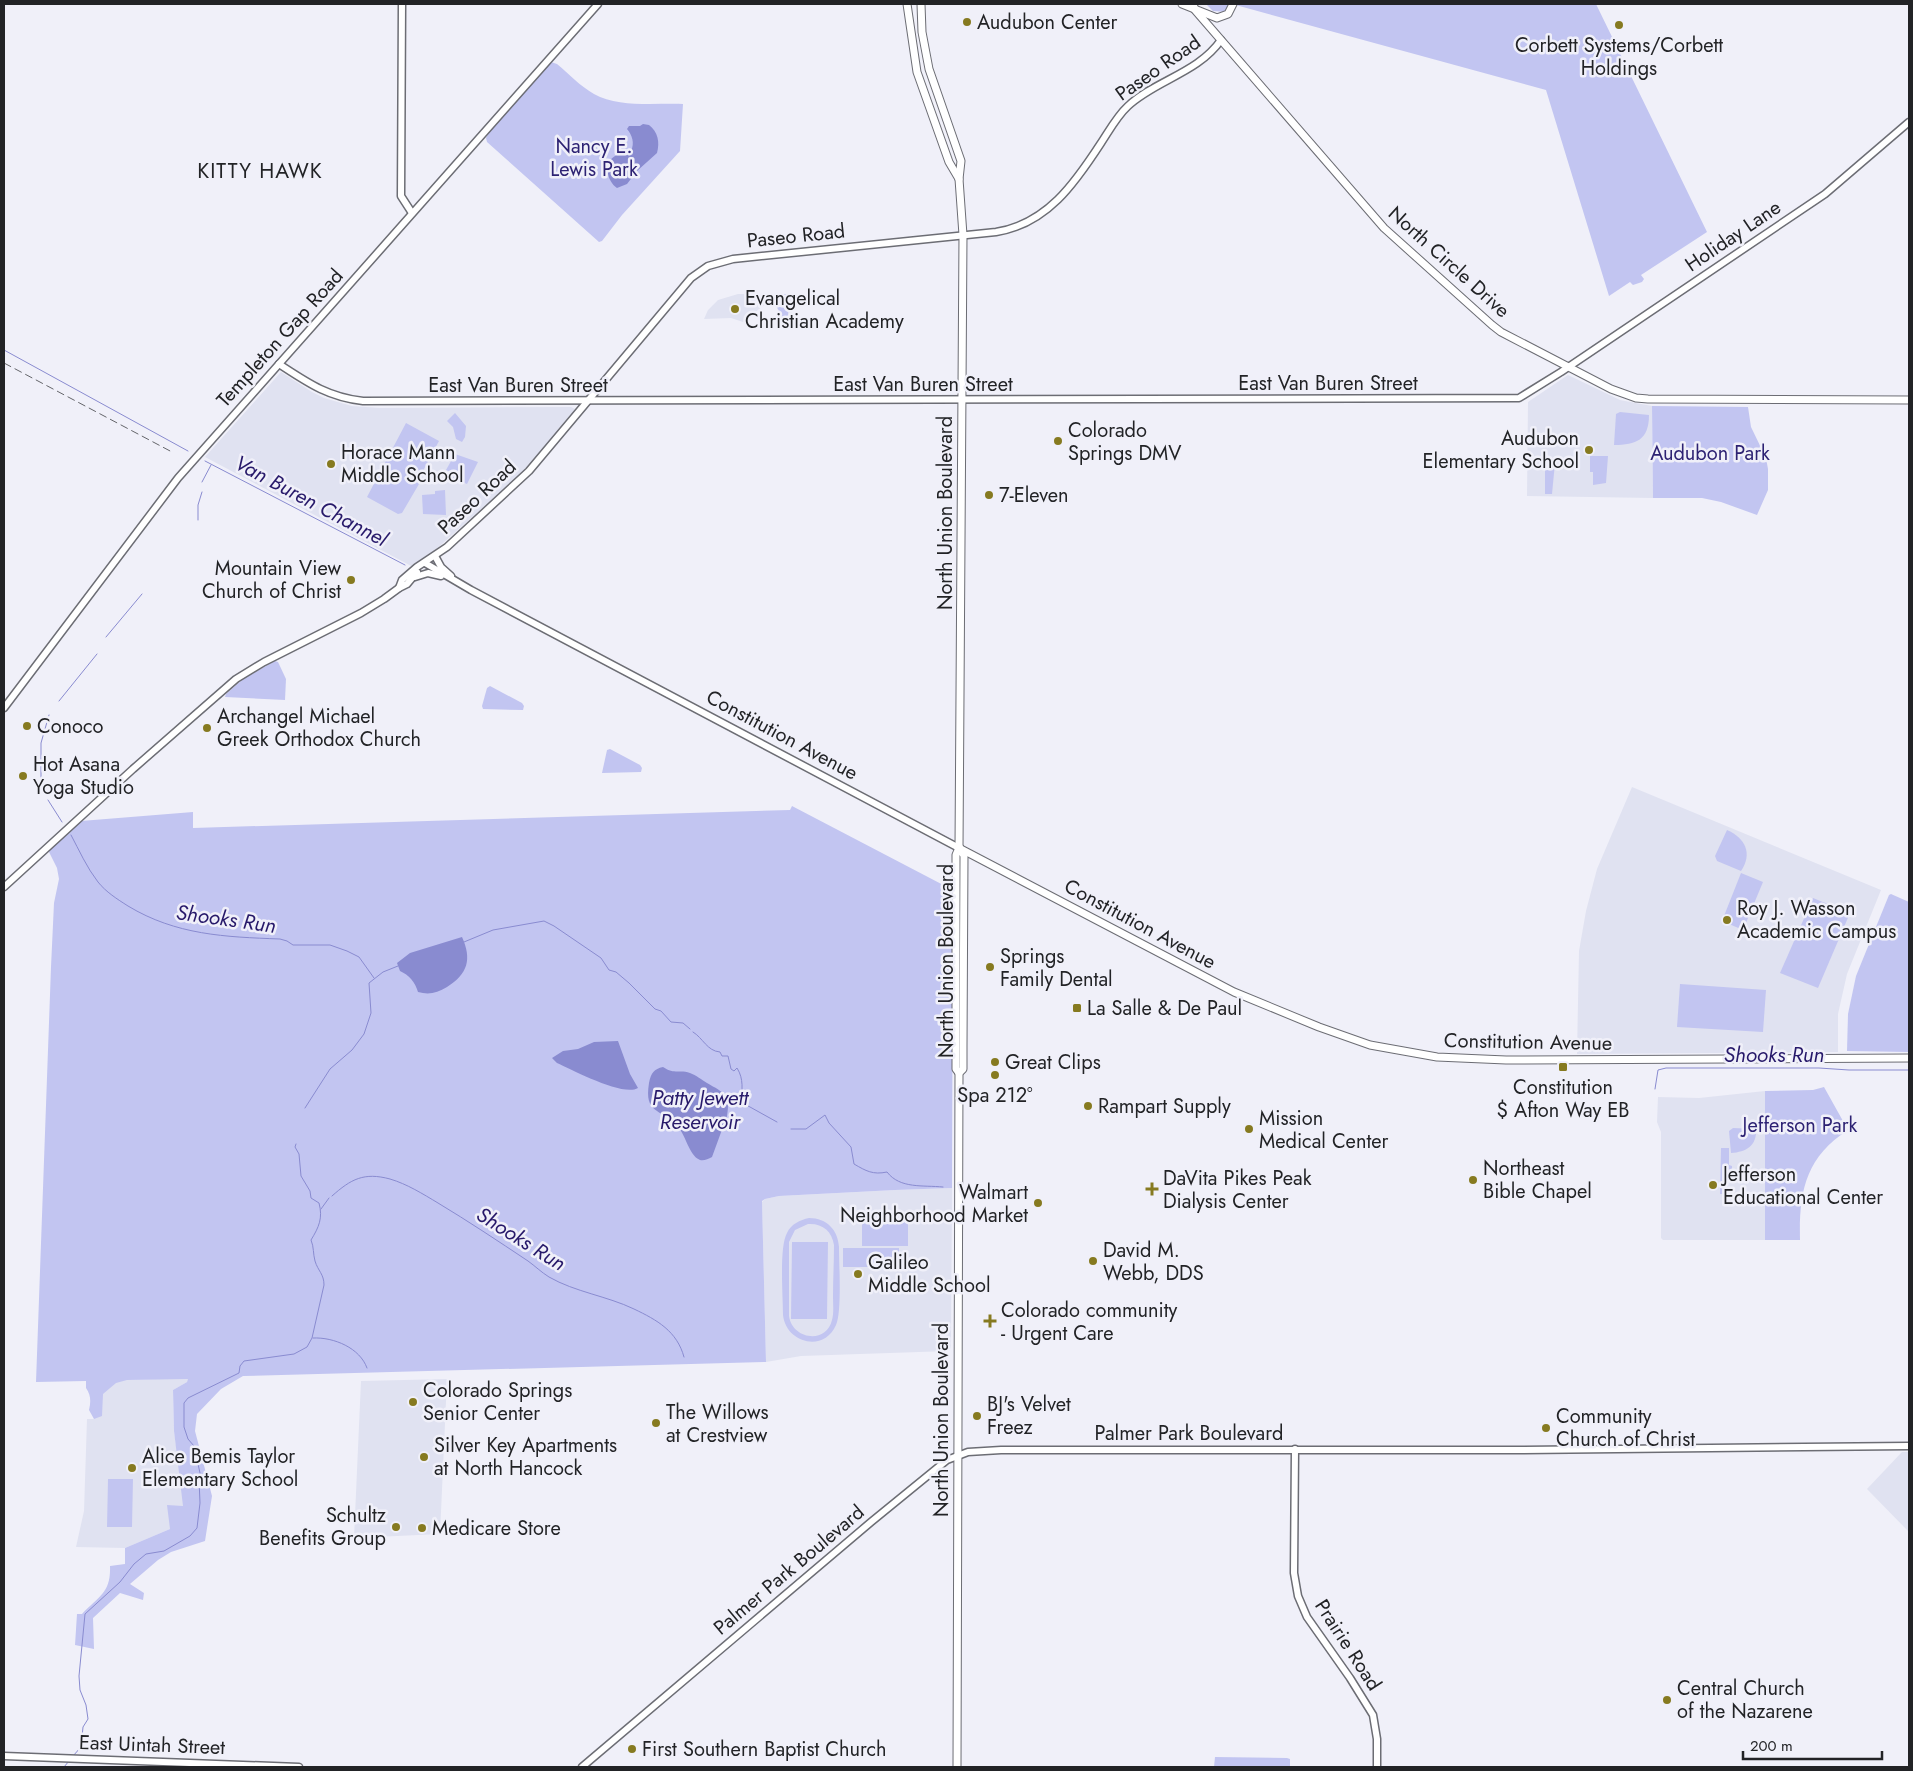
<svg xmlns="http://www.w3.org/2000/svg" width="1913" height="1771" viewBox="0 0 1913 1771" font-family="Jost,sans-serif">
  <rect width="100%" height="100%" fill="#f0f0f9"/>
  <g fill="#e0e2f1">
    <path d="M738,294H792V318L783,319L772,299L743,322L731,318L704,319L708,310L718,300Z"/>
    <path d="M281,372L312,392L324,398L352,406L380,408L571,407L575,409L525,470L415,568L205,457Z"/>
    <path d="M1568,375L1620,400L1652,406L1653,498L1527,496L1528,402Z"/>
    <path d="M1632,787L1881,890L1847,974L1838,1014V1052L1577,1054L1579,951L1586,911L1597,869Z"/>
    <path d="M1765,1091V1240H1663L1661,1238V1132L1657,1122L1658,1097L1699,1098Z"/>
    <path d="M952,1188L951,1347L949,1351L801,1356L766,1362L762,1202L765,1199L779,1196L895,1190Z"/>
    <path d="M189,1378L187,1382L173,1390L174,1431L184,1506L170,1529L125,1548L76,1547L84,1511L87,1419H94L95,1381Z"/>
    <path d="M447,1379L440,1534L354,1538L361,1381Z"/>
    <path d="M1902,1452H1909V1532L1867,1489Z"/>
  </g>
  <g fill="#c2c5f1" fill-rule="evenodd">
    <path d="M1206,4H1596L1707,232L1641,275L1644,279L1642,282L1633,285L1630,282L1609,296L1546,90L1232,4L1228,12L1213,11Z"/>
    <path d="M551,62L557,64C569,74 580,86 594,94C619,108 655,103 683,104L680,151L622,215L602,241L599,242L487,142L486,138L489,132Z"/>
    <path d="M772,294H789L788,315L783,319L773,299Z"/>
    <path d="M1652,406L1748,407L1751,427L1766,458L1768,469V490L1757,515L1721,502L1702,498H1653Z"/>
    <path d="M1620,412L1649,415C1649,440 1636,445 1614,445L1616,414Z"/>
    <path d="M455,413L466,426L465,437L462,442L456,439L453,427L447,421Z"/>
    <path d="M406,423L439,441L417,482L419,484L402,513L398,514L367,497Z"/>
    <path d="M455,454L478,462L467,484L453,478L455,474L446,470Z"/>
    <path d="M1590,456H1608L1606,483L1593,485V472H1590Z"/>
    <path d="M1545,463H1555L1552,494H1545Z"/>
    <path d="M445,490L446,515L423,514L422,495L435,494V491Z"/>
    <path d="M275,661L278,662L286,679L285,700L225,697L226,694L243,679Z"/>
    <path d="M490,686L522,703L524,706L523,710L483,709L482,706L487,688Z"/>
    <path d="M610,749L640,765L642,768L641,772L602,773L607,750Z"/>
    <path d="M792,806L949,888L953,893L952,1188L895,1190L779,1196L765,1199L762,1201L766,1362L243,1376L221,1389L197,1414L195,1431L212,1496L205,1541L171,1552L158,1560L130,1584L144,1593L143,1600L120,1593L93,1618L94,1649L75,1645L77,1614H82C99,1596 111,1593 110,1566L125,1564V1548L170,1529L167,1505L183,1506L174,1431L173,1390L187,1382L188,1379L127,1380L116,1383L103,1394L102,1416L94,1419L89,1410C91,1402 91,1395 86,1388V1381L36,1382L51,967L54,903L59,879L57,868L49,852L50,849L81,821L193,812V828L790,810Z"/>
    <path d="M1727,830C1745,838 1753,853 1741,871L1717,861L1715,856Z"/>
    <path d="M1741,873L1763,882L1743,930L1722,921Z"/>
    <path d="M1891,894L1909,902V1052L1847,1051L1848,1014L1856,976L1889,895Z"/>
    <path d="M1813,898L1850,913L1818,988L1780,973Z"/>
    <path d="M1680,984L1766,990L1763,1032L1677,1027Z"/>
    <path d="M1824,1087L1848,1130C1805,1158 1799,1192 1800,1240H1765V1091L1813,1090Z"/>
    <path d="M1733,1128L1756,1129C1757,1146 1746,1152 1731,1153L1729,1131Z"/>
    <path d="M1721,1148H1729V1165L1732,1166V1176H1728V1194H1720Z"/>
    <path d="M809,1218C827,1218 838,1230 839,1247C839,1264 842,1312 836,1325C824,1353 786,1343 783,1315C783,1297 779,1247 787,1233C791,1224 800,1220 809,1218ZM808,1224C822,1223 832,1231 834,1245C834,1262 833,1279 833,1297C833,1304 834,1313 832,1320C826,1345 792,1339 789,1316V1242L795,1230Z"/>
    <path d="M908,1220V1246H862V1221Z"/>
    <path d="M792,1242H828L827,1319H791Z"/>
    <rect x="843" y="1248" width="56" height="19"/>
    <path d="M108,1479H133L132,1527H107Z"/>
    <path d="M1215,1757L1287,1758L1290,1759V1767H1214Z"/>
  </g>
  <g fill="#898bd0">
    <path d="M643,124L649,125C658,132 660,142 657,153L637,171L627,184L617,188C607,181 603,163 615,156C620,153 626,153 631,151C635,143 632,135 627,129L629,126H640Z"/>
    <path d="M462,937C472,959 468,974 447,987C437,993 429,995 418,992C415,982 409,975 400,971L397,963L410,953Z"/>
    <path d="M618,1041L630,1074L638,1088C623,1097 573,1070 557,1063L552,1058L563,1051L578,1049L594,1042Z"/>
    <path d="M663,1067C675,1075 680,1069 690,1073C696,1075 702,1080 707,1083C724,1093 731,1094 727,1116L712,1157C708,1159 704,1161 700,1160C688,1155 686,1133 676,1125C660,1108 644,1114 649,1083C651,1073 654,1069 663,1067Z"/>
  </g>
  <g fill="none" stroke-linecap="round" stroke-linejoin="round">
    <g stroke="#898bd0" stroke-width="1">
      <path d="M4,350L188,451"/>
      <path d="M205,461L405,565"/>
      <path d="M202,482L211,465"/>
      <path d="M198,520V505L202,492"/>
      <path d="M106,637L142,594"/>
      <path d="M59,701L97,654"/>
      <path d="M41,784V743L49,715"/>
      <path d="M48,800L62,822"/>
      <path d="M71,835C79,850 87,868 98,882C106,892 117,899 128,906C176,935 225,937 280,939L287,941L293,945H330L347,951L359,957L374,978"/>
      <path d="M464,942L493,930L544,921L554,926L601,958L609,970L616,972L629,983L655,1009L661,1011L671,1022L683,1023L690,1029"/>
      <path d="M693,1032C703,1038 707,1051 720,1052L722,1056H728L731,1069L734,1071L737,1068C744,1079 742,1090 741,1102L777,1122"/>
      <path d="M1655,1089L1658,1070L1666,1068H1819L1849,1070H1909"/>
      <path d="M305,1108L330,1069L352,1050L364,1034L371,1013L369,983L383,972L398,966"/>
      <path d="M791,1129H806L825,1115L829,1123L851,1147L854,1164C866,1171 873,1175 887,1172C900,1189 923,1185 943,1187"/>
      <path d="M332,1196C351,1179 364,1172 390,1179C407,1184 423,1194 438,1203C468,1221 498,1241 528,1261C535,1266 541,1272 549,1277C575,1292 607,1296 634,1309C657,1320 677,1331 684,1357"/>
      <path d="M321,1209L329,1198"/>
      <path d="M313,1338C334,1337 360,1348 367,1368"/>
      <path d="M73,1756L81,1747L83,1727L88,1719L86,1705L80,1690L79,1676L85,1614L120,1582L134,1564L146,1554L164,1551L190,1536L197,1528L200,1503L199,1479L200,1473L194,1446L188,1439L184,1427V1403L188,1398L239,1373L240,1366L244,1361L294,1354L307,1347L312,1338L324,1285C324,1274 318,1271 315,1261C313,1254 314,1247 311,1240C319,1227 323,1218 319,1203L311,1198L310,1191L301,1176L299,1154L295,1147L296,1144"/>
      <path d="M64,1767L69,1761"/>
    </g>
    <defs>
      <g id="secondary">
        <path d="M402,4L401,196L412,213"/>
        <path d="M279,364C308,383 328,397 363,401L1519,398L1561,372L1825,194L1909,122"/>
        <path d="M435,556L441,567L451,576"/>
        <path d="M425,563L471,590L959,848"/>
        <path d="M415,577L428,573L441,576"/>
        <path d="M399,588L402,580L417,567L447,547L529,471L691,278L708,266L733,259L996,232C1047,224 1075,183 1101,143C1109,131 1117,116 1128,106C1156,80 1198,73 1221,40"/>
        <path d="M4,708L178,478L598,4"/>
        <path d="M4,887L133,769L236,679L264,662L361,613L384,599L399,588L407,584L417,572"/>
        <path d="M1295,1449L1294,1573L1298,1596L1307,1617L1350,1678L1373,1715L1377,1739V1767"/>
        <path d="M4,1756L299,1767"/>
        <path d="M582,1767L871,1522L947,1460L968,1452L1001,1450H1522L1909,1446"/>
      </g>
      <g id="primary">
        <path d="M907,4L917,72L949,162L959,179"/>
        <path d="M921,4L922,32L929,69L961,161L959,179L963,235L959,848L956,855V1069L959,1073"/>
        <path d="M1182,4L1217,18L1228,14L1233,4"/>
        <path d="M1193,4L1195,10L1384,228L1492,325L1501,332L1611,389L1636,398L1648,399L1909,400"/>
        <path d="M959,848L1234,992L1319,1027L1370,1045L1437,1057L1506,1060L1909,1058"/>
        <path d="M957,1767L959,1073L963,1069V1046L964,856L960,848"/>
      </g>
    </defs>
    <use href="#secondary" stroke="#6c6d74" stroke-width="9"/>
    <use href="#primary" stroke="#6c6d74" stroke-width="9"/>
    <use href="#secondary" stroke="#fff" stroke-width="6"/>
    <use href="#primary" stroke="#fff" stroke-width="7"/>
    <path stroke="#64656a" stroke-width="1" stroke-dasharray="8 4" stroke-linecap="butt" d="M4,363L172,452"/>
  </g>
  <g fill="#867a20" stroke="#f0f0f9" stroke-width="2">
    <circle cx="967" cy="22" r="5"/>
    <circle cx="1619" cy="25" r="5"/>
    <circle cx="735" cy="309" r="5"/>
    <circle cx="1058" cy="441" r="5"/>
    <circle cx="1589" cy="450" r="5"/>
    <circle cx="331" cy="464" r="5"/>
    <circle cx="989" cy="495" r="5"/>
    <circle cx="351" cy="580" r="5"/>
    <circle cx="27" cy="726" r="5"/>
    <circle cx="207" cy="728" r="5"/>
    <circle cx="23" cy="776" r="5"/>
    <circle cx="1727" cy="920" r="5"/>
    <circle cx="990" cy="967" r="5"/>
    <rect x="1072" y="1003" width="10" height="10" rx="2.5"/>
    <circle cx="995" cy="1062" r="5"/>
    <rect x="1558" y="1062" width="10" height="10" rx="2.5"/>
    <circle cx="995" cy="1075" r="5"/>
    <circle cx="1088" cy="1106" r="5"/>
    <circle cx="1249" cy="1129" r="5"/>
    <circle cx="1473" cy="1180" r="5"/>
    <circle cx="1713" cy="1185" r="5"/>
    <path d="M1149.5 1181.5h5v5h5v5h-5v5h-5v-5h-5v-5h5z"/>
    <circle cx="1038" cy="1203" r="5"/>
    <circle cx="1093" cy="1261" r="5"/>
    <circle cx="858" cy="1274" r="5"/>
    <path d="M987.5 1313.5h5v5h5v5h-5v5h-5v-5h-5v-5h5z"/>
    <circle cx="413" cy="1402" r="5"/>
    <circle cx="977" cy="1416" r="5"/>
    <circle cx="656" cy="1423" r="5"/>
    <circle cx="1546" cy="1428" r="5"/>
    <circle cx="424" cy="1457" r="5"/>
    <circle cx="132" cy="1468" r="5"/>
    <circle cx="396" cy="1527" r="5"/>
    <circle cx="422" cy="1528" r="5"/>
    <circle cx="1667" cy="1700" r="5"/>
    <circle cx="632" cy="1749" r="5"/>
  </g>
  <g text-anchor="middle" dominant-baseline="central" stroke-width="5" stroke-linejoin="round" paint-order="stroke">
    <g font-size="20" fill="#222326" stroke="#f0f0f9" text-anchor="start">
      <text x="977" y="22">Audubon Center</text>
      <text x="1619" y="45" text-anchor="middle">Corbett Systems/Corbett<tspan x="1619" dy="23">Holdings</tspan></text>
      <text x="745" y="298">Evangelical<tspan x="745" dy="23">Christian Academy</tspan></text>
      <text x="1068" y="430">Colorado<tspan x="1068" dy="23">Springs DMV</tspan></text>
      <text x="1579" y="438" text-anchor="end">Audubon<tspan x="1579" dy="23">Elementary School</tspan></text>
      <text x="341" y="452">Horace Mann<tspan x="341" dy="23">Middle School</tspan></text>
      <text x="999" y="495">7-Eleven</text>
      <text x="341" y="568" text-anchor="end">Mountain View<tspan x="341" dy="23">Church of Christ</tspan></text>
      <text x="217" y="716">Archangel Michael<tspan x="217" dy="23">Greek Orthodox Church</tspan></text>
      <text x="37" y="726">Conoco</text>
      <text x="33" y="764">Hot Asana<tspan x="33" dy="23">Yoga Studio</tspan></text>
      <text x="1737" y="908">Roy J. Wasson<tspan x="1737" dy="23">Academic Campus</tspan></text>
      <text x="1000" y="956">Springs<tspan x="1000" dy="23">Family Dental</tspan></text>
      <text x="1087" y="1008">La Salle &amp; De Paul</text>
      <text x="1005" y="1062">Great Clips</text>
      <text x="1563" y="1087" text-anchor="middle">Constitution<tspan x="1563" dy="23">$ Afton Way EB</tspan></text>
      <text x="995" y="1095" text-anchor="middle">Spa 212°</text>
      <text x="1098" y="1106">Rampart Supply</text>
      <text x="1259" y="1118">Mission<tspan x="1259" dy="23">Medical Center</tspan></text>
      <text x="1483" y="1168">Northeast<tspan x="1483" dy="23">Bible Chapel</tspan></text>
      <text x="1723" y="1174">Jefferson<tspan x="1723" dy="23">Educational Center</tspan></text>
      <text x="1163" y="1178">DaVita Pikes Peak<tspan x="1163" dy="23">Dialysis Center</tspan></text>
      <text x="1028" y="1192" text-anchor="end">Walmart<tspan x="1028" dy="23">Neighborhood Market</tspan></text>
      <text x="1103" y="1250">David M.<tspan x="1103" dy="23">Webb, DDS</tspan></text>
      <text x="868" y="1262">Galileo<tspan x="868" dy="23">Middle School</tspan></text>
      <text x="1001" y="1310">Colorado community<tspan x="1001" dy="23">- Urgent Care</tspan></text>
      <text x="423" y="1390">Colorado Springs<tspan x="423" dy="23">Senior Center</tspan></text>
      <text x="987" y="1404">BJ's Velvet<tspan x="987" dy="23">Freez</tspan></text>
      <text x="666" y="1412">The Willows<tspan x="666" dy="23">at Crestview</tspan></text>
      <text x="1556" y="1416">Community<tspan x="1556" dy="23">Church of Christ</tspan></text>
      <text x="434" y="1445">Silver Key Apartments<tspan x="434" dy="23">at North Hancock</tspan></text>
      <text x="142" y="1456">Alice Bemis Taylor<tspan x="142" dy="23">Elementary School</tspan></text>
      <text x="386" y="1515" text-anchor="end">Schultz<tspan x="386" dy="23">Benefits Group</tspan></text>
      <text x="432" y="1528">Medicare Store</text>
      <text x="1677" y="1688">Central Church<tspan x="1677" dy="23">of the Nazarene</tspan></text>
      <text x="642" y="1749">First Southern Baptist Church</text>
    </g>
    <g font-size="20" fill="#222326" stroke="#f0f0f9">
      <text transform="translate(1158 68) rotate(-35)">Paseo Road</text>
      <text transform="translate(796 236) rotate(-6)">Paseo Road</text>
      <text transform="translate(1733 236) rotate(-34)">Holiday Lane</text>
      <text transform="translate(1449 262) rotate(42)">North Circle Drive</text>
      <text transform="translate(280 338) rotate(-48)">Templeton Gap Road</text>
      <text x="1328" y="383">East Van Buren Street</text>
      <text x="923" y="384">East Van Buren Street</text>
      <text x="518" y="385">East Van Buren Street</text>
      <text transform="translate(477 497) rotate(-43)">Paseo Road</text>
      <text transform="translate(945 513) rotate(-90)">North Union Boulevard</text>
      <text transform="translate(782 735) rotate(28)">Constitution Avenue</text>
      <text transform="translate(1140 924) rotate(28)">Constitution Avenue</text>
      <text transform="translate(946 961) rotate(-90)">North Union Boulevard</text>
      <text transform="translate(1528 1042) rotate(1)">Constitution Avenue</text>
      <text transform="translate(941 1420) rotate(-90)">North Union Boulevard</text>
      <text x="1189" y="1433">Palmer Park Boulevard</text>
      <text transform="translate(789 1570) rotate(-40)">Palmer Park Boulevard</text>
      <text transform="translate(1348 1645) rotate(57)">Prairie Road</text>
      <text transform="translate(152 1745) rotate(2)">East Uintah Street</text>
    </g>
    <g font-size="20" fill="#2d2273" stroke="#f0f0f9">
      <text x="594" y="146">Nancy E.<tspan x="594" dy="23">Lewis Park</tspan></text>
      <text x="1710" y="453">Audubon Park</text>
      <text x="1800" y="1125">Jefferson Park</text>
    </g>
    <g font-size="21" letter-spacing="1" fill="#222326" stroke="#f0f0f9">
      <text x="260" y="171">KITTY HAWK</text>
    </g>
    <g font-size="21" font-style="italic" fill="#27196a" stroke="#f0f0f9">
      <text transform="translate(311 501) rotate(28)">Van Buren Channel</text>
      <text transform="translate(226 919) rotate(8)">Shooks Run</text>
      <text x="1774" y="1055">Shooks Run</text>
      <text x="700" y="1098">Patty Jewett<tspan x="700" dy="24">Reservoir</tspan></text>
      <text transform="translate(521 1239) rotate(32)">Shooks Run</text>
    </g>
  </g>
  <rect width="1913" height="1771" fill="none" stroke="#222326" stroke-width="10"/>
  <path d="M1743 1751v8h139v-8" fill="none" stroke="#222326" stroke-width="2.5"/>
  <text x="1750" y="1751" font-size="15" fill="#222326" stroke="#f0f0f9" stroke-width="4" paint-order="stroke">200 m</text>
</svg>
